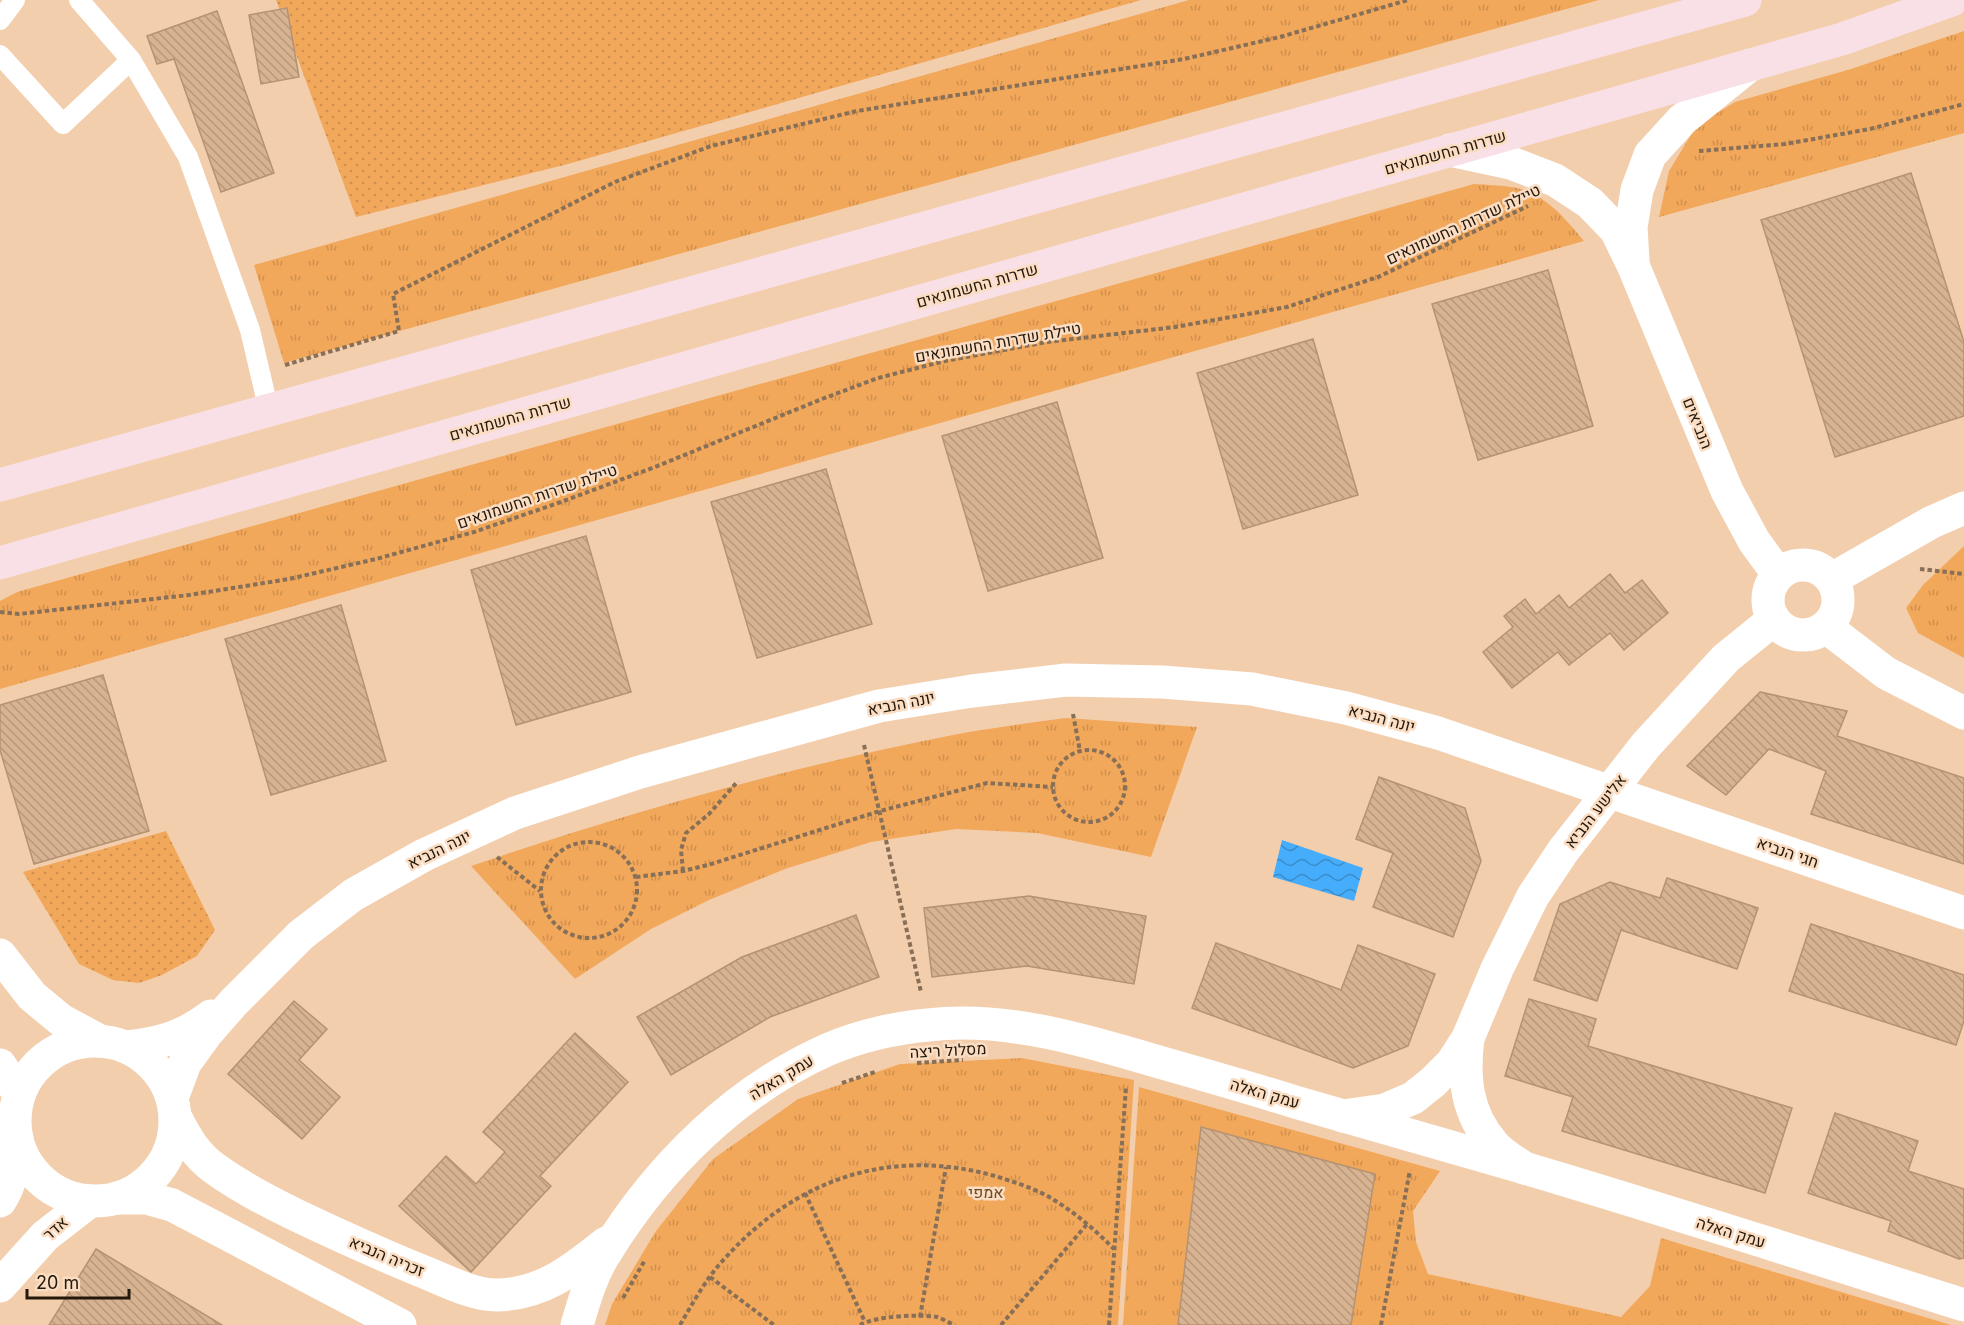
<svg xmlns="http://www.w3.org/2000/svg" width="1964" height="1325" viewBox="0 0 1964 1325" font-family="Inter,Heebo,sans-serif">
  <defs>
    <pattern id="grass-dots" width="8" height="8" patternUnits="userSpaceOnUse" patternTransform="scale(1.5)"><rect width="8" height="8" fill="#f2a85b"/><path d="M2 2h.1M6 6h.1" fill="none" stroke="#cf904e" stroke-width="1.8" stroke-linecap="round"/></pattern>
    <pattern id="park-tufts" width="24" height="20" patternUnits="userSpaceOnUse" patternTransform="scale(1.5)"><rect width="24" height="20" fill="#f2a85b"/><path d="M3 7l-1-3M5 7V3M7 7l1-3M15 17l-1-3M17 17v-4M19 17l1-3" fill="none" stroke="#cf904e"/></pattern>
    <pattern id="water-waves" width="16" height="10" patternUnits="userSpaceOnUse" patternTransform="scale(1.5)"><rect width="16" height="10" fill="#45adfb"/><path d="M0 5q4-4 8 0t8 0" fill="none" stroke="#398cc9"/></pattern>
    <pattern id="building-back-hatch" width="6" height="6" patternUnits="userSpaceOnUse" patternTransform="scale(1.5)"><rect width="6" height="6" fill="#d7b392"/><path d="M-1 5l2 2M0 0l6 6M5-1l2 2" fill="none" stroke="#b8997d"/></pattern>
  </defs>
  <rect width="100%" height="100%" fill="#f3cead"/>
  <g fill="url(#grass-dots)">
    <path d="M276,0H1141L568,164L356,217Z"/>
    <path d="M166,831L215,930L197,956L162,975L139,983L113,980L79,964L23,872Z"/>
  </g>
  <g fill="url(#park-tufts)">
    <path d="M1189,0H1599L284,363L254,265Z"/>
    <path d="M1964,31V133L1659,217L1669,171L1697,125L1735,102L1851,69Z"/>
    <path d="M1474,184C1486,185 1499,185 1511,187C1543,191 1565,218 1584,241L0,689V601L17,592Z"/>
    <path d="M1964,546V658L1918,633L1906,608L1923,585Z"/>
    <path d="M1066,718L1197,727L1151,857L1037,833L956,829L871,842L785,869L709,900L651,929L575,979L471,866C629,812 790,767 953,735C990,728 1028,723 1066,718Z"/>
    <path d="M1022,1058L1134,1080L1118,1325H605L612,1304L656,1231L713,1159L798,1099L900,1064Z"/>
    <path d="M1139,1087L1440,1171L1413,1211L1416,1242L1428,1274L1621,1317L1650,1286L1661,1238L1951,1325H1123Z"/>
  </g>
  <path fill="url(#water-waves)" d="M1282,840L1363,868L1354,901L1273,877Z"/>
  <g fill="url(#building-back-hatch)" stroke="#b59272" stroke-width="1.5">
    <path d="M287,8L299,77L261,84L249,15Z"/>
    <path d="M217,11L274,173L221,192L174,59L157,64L147,36Z"/>
    <path d="M1911,173L1964,342V416L1835,457L1761,220Z"/>
    <path d="M1548,270L1593,426L1478,460L1432,304Z"/>
    <path d="M1313,339L1358,495L1243,529L1197,373Z"/>
    <path d="M1057,402L1103,558L988,591L942,436Z"/>
    <path d="M826,469L872,624L757,658L711,502Z"/>
    <path d="M586,536L631,692L516,725L471,570Z"/>
    <path d="M1610,574L1625,593L1642,580L1668,613L1624,650L1610,633L1569,665L1558,652L1512,688L1483,652L1513,627L1504,616L1525,599L1536,614L1559,595L1569,608Z"/>
    <path d="M341,605L386,761L271,795L225,639Z"/>
    <path d="M103,675L149,831L34,864L0,750V705Z"/>
    <path d="M1760,692L1847,711L1837,736L1964,778V864L1811,814L1826,771L1769,749L1726,795L1687,766Z"/>
    <path d="M1379,777L1465,808L1481,861L1453,937L1373,907L1393,853L1356,839Z"/>
    <path d="M1667,878L1758,908L1737,969L1621,930L1597,1001L1534,980L1560,904L1610,882L1660,898Z"/>
    <path d="M1029,896L1146,916L1134,984L1027,966L932,977L924,908Z"/>
    <path d="M856,915L879,977L770,1017L671,1075L637,1017L742,957Z"/>
    <path d="M1811,924L1964,975V1021L1956,1045L1789,991Z"/>
    <path d="M1216,943L1341,990L1358,945L1435,974L1408,1046L1353,1068L1192,1008Z"/>
    <path d="M1529,999L1596,1019L1588,1046L1792,1108L1765,1193L1562,1131L1573,1097L1505,1076Z"/>
    <path d="M294,1001L327,1029L299,1060L340,1097L302,1139L228,1074Z"/>
    <path d="M575,1033L628,1082L540,1176L551,1186L471,1272L399,1206L446,1156L476,1184L505,1152L483,1132Z"/>
    <path d="M1835,1113L1918,1141L1908,1171L1964,1189V1258L1959,1259L1888,1231L1891,1221L1808,1193Z"/>
    <path d="M1201,1127L1375,1174L1351,1325H1178Z"/>
    <path d="M96,1249L222,1325H49Z"/>
  </g>
  <g fill="none" stroke-linecap="round" stroke-linejoin="round">
    <g stroke="#876f58" stroke-width="4" stroke-dasharray="4.5 3" stroke-linecap="butt">
      <path d="M1699,151L1785,144L1870,129L1964,104"/>
      <path d="M285,365L399,331L393,294L615,182L711,146L857,111L1184,59L1280,37L1408,0"/>
      <path d="M1920,569L1964,574"/>
      <path d="M0,612L19,614L189,595L289,579L376,559L474,532L561,502L655,467L822,399L878,378L945,361L1047,342L1175,327L1287,307L1378,277L1528,206"/>
      <path d="M1073,714L1080,751"/>
      <path d="M864,745L921,992"/>
      <circle cx="1089" cy="786" r="36"/>
      <circle cx="589" cy="890" r="48"/>
      <path d="M497,857L540,891"/>
      <path d="M683,871L681,850L686,833L709,814L738,781"/>
      <path d="M636,877L683,871L708,865L880,811L987,783L1053,787"/>
      <path d="M917,1063L963,1060"/>
      <path d="M842,1083L875,1072"/>
      <path d="M805,1193L865,1322"/>
      <path d="M710,1277L774,1325"/>
      <path d="M623,1298L645,1260"/>
      <path d="M920,1317L946,1167"/>
      <path d="M680,1325C694,1301 707,1277 726,1257C798,1178 891,1147 995,1176C1014,1182 1037,1189 1054,1200C1077,1214 1095,1230 1114,1249"/>
      <path d="M860,1325C875,1316 919,1314 937,1317C943,1319 949,1323 955,1325"/>
      <path d="M1001,1325L1088,1223"/>
      <path d="M1109,1325L1126,1087"/>
      <path d="M1381,1325L1410,1170"/>
    </g>
    <g stroke="#fff" stroke-width="20">
      <path d="M79,0L131,60L188,157L250,330L269,411"/>
      <path d="M0,20L15,0"/>
      <path d="M0,55L63,124L131,60"/>
    </g>
    <g stroke="#fff" stroke-width="33">
      <path d="M1450,150L1511,163L1555,180L1590,203L1616,230L1633,265L1727,491L1754,541L1778,574"/>
      <path d="M1633,260L1631,227L1637,190L1650,155L1682,120L1750,65"/>
      <circle cx="1803" cy="600" r="35"/>
      <path d="M1832,579L1932,522L1964,508"/>
      <path d="M1826,627L1886,673L1964,713"/>
      <path d="M1468,1038C1463,1078 1466,1113 1494,1145C1502,1154 1514,1161 1524,1168"/>
      <path d="M127,1047C162,1043 183,1037 211,1016"/>
      <path d="M172,1098L185,1063L206,1034L233,1003L301,935L353,895L424,855L515,813L640,772L857,712L879,706L972,691L1066,680L1162,682L1252,689L1346,708L1438,733L1964,913"/>
      <path d="M1343,1116L1385,1110L1413,1098L1433,1082L1452,1063L1468,1038L1497,969L1533,896L1563,851L1646,745L1726,658L1773,620"/>
      <path d="M0,1201C13,1181 14,1162 17,1139"/>
      <path d="M0,1286L45,1236L90,1201"/>
    </g>
    <g stroke="#fff" stroke-width="33">
      <path d="M0,955L32,996L61,1020L100,1041"/>
      <circle cx="95" cy="1121" r="80"/>
      <path d="M0,1065L19,1094"/>
      <path d="M176,1118C186,1138 196,1155 214,1168C240,1187 269,1202 298,1216C338,1235 378,1253 419,1270C443,1279 471,1295 497,1295C543,1294 572,1270 606,1243"/>
      <path d="M117,1198H147L172,1205L400,1325"/>
      <path d="M577,1325C584,1301 592,1273 606,1252C659,1166 736,1090 829,1049C860,1036 895,1028 928,1025C1006,1016 1085,1040 1159,1062C1205,1075 1250,1088 1295,1102C1370,1124 1446,1145 1521,1167C1670,1211 1817,1259 1964,1305"/>
    </g>
    <g stroke="#f9e0e6" stroke-width="33">
      <path d="M0,485L1745,0"/>
      <path d="M0,563L1842,39L1952,0"/>
    </g>
  </g>
  <g text-anchor="middle" dominant-baseline="central" stroke-width="5" stroke-linejoin="round" paint-order="stroke">
    <g font-size="16" fill="#24180b" stroke="#faddc2">
      <text transform="translate(1445 152) rotate(-16)">שדרות החשמונאים</text>
      <text transform="translate(1463 224) rotate(-25)">טיילת שדרות החשמונאים</text>
      <text transform="translate(977 285) rotate(-16)">שדרות החשמונאים</text>
      <text transform="translate(998 342) rotate(-10)">טיילת שדרות החשמונאים</text>
      <text transform="translate(510 418) rotate(-16)">שדרות החשמונאים</text>
      <text transform="translate(1698 423) rotate(68)">הנביאים</text>
      <text transform="translate(537 496) rotate(-19)">טיילת שדרות החשמונאים</text>
      <text transform="translate(901 703) rotate(-11)">יונה הנביא</text>
      <text transform="translate(1382 718) rotate(15)">יונה הנביא</text>
      <text transform="translate(1595 811) rotate(-52)">אלישע הנביא</text>
      <text transform="translate(439 849) rotate(-26)">יונה הנביא</text>
      <text transform="translate(1788 852) rotate(19)">חגי הנביא</text>
      <text transform="translate(948 1050) rotate(-3)">מסלול ריצה</text>
      <text transform="translate(781 1077) rotate(-31)">עמק האלה</text>
      <text transform="translate(1265 1093) rotate(16)">עמק האלה</text>
      <text transform="translate(55 1228) rotate(-41)">אדר</text>
      <text transform="translate(1731 1232) rotate(17)">עמק האלה</text>
      <text transform="translate(387 1256) rotate(23)">זכריה הנביא</text>
    </g>
    <g font-size="16" fill="#6e4a25" stroke="#faddc2">
      <text x="986" y="1192">אמפי</text>
    </g>
  </g>
  <path d="M27 1289v9h102v-9" fill="none" stroke="#24180b" stroke-width="3"/>
  <text x="36" y="1289" font-size="18" fill="#24180b" stroke="#faddc2" stroke-width="4.5" paint-order="stroke">20 m</text>
</svg>
